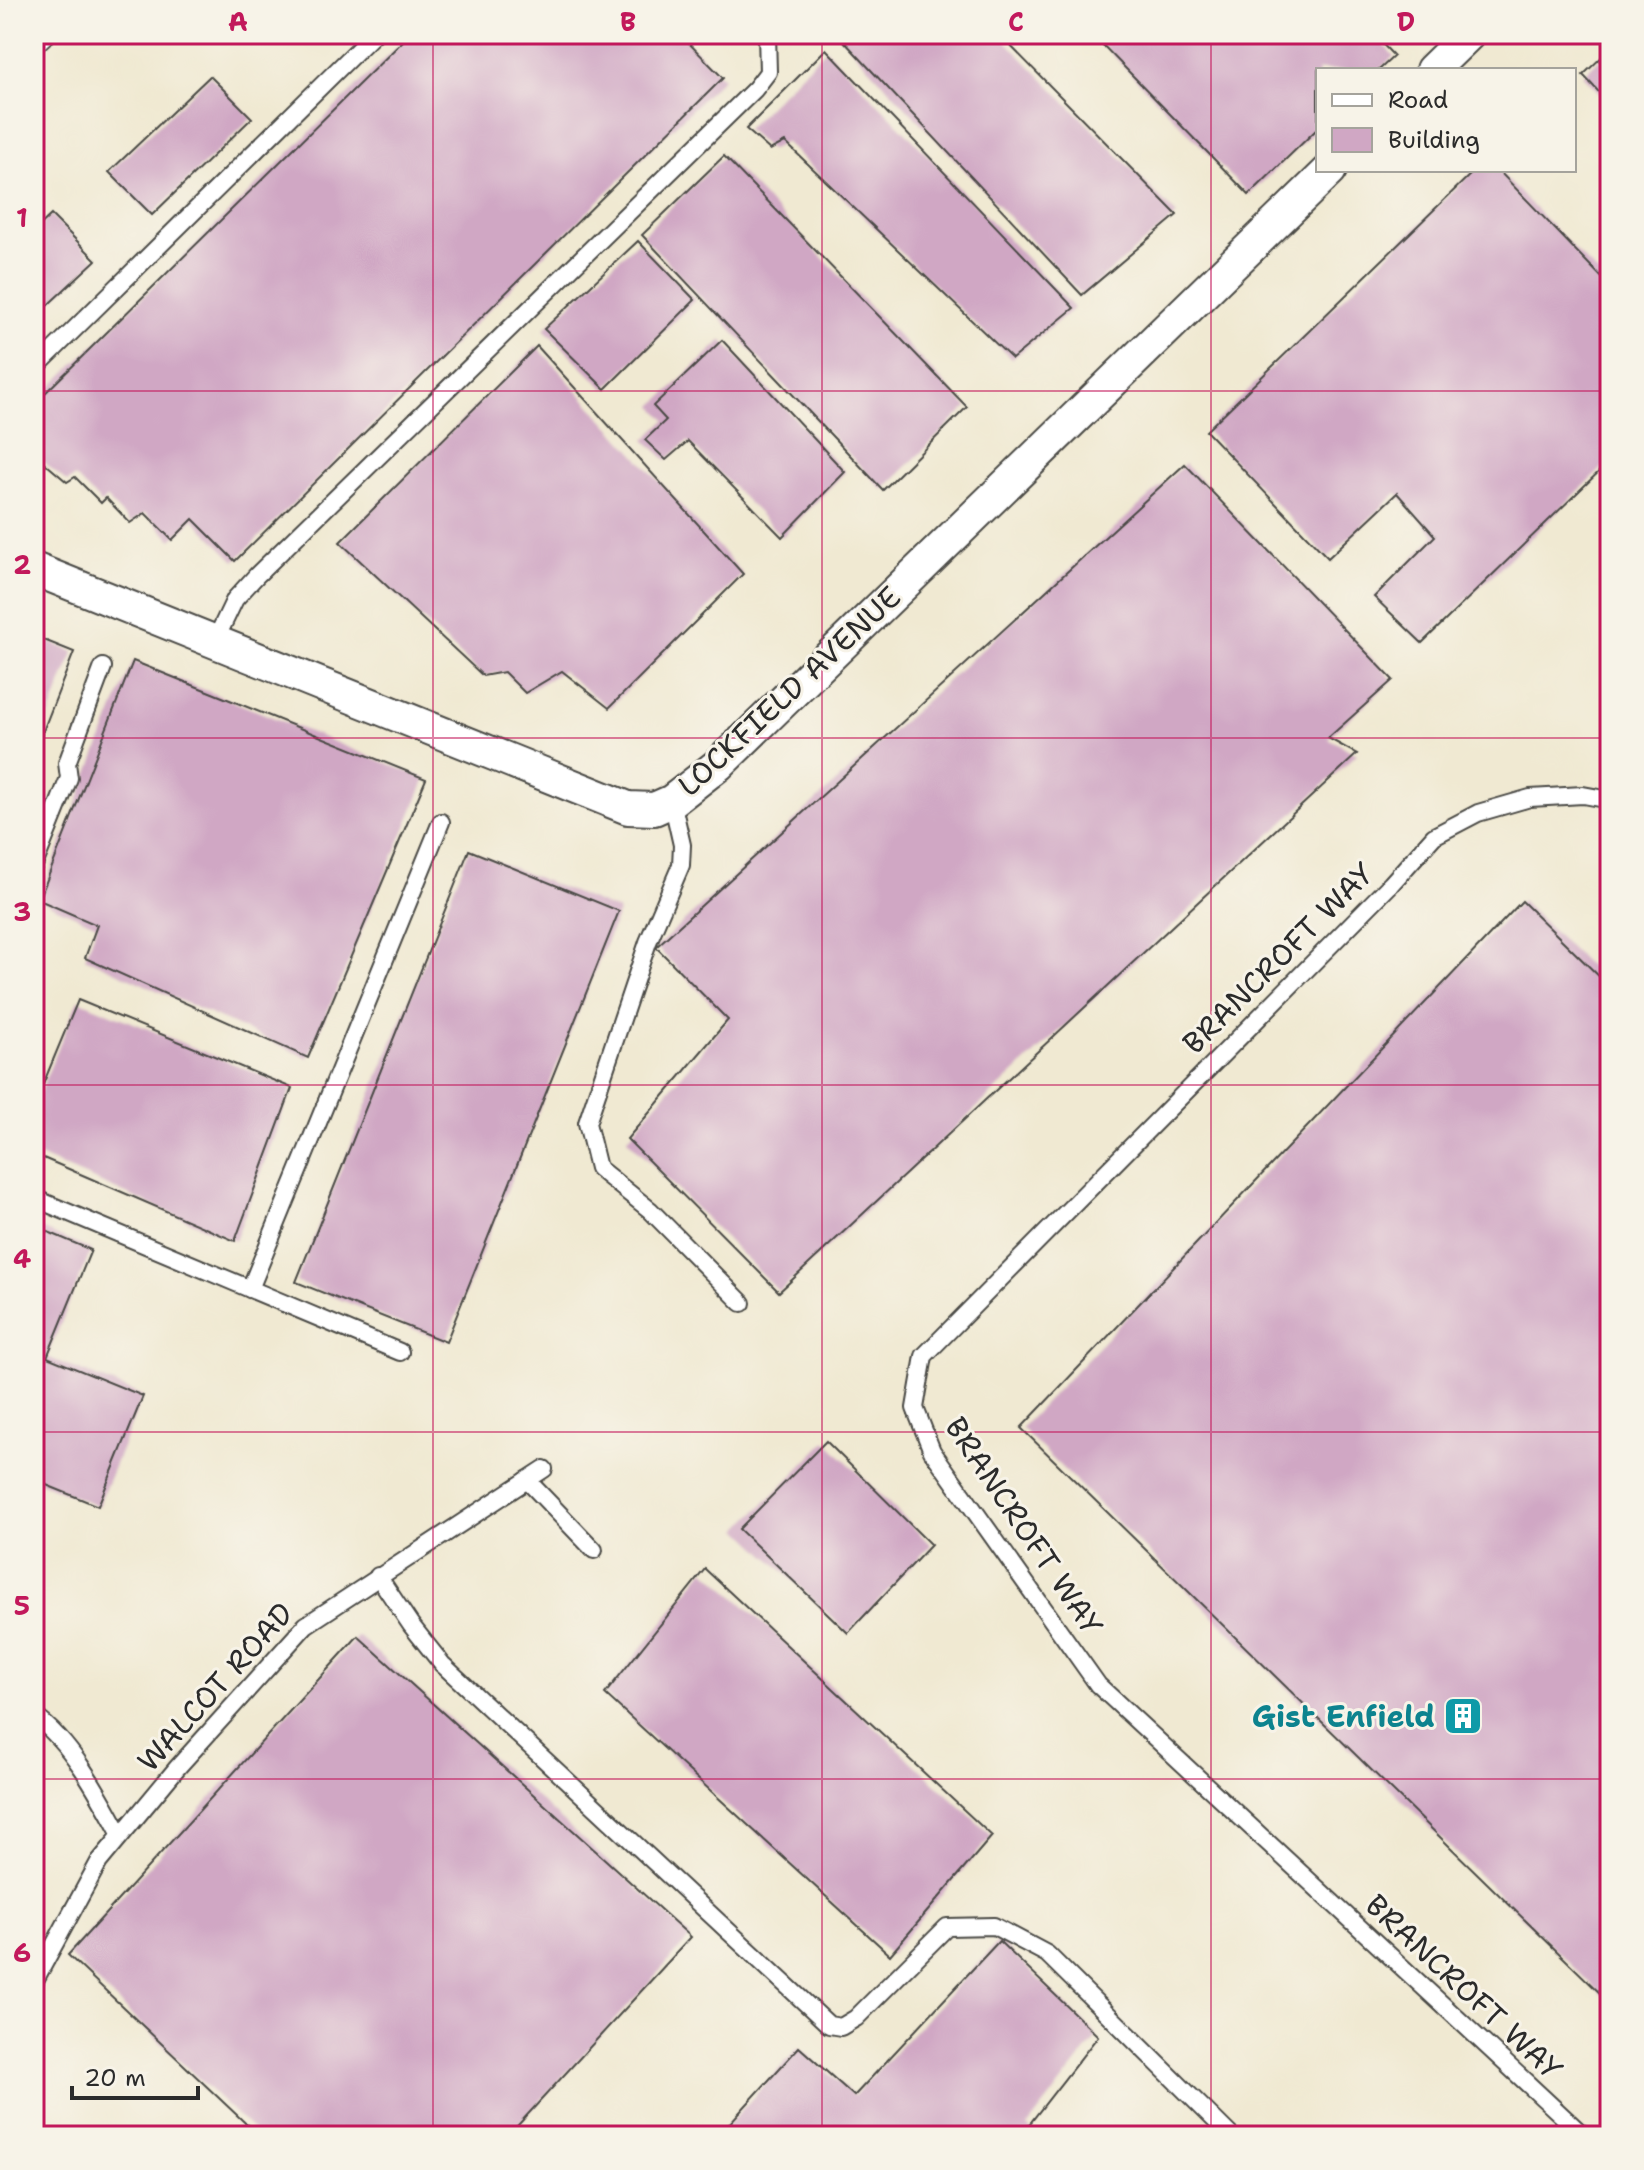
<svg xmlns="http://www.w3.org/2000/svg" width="1644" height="2170" viewBox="0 0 1644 2170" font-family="'Shantell Sans',sans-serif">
  <rect width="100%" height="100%" fill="#f7f3e8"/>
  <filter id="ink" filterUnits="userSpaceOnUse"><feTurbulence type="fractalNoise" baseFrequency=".0125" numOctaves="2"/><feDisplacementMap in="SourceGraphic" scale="16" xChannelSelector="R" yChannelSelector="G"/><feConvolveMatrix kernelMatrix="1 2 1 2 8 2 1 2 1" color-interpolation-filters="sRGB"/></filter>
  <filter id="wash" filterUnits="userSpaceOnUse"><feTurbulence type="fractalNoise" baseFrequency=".006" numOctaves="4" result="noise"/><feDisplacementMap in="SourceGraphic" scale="32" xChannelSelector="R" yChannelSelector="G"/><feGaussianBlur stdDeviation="1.8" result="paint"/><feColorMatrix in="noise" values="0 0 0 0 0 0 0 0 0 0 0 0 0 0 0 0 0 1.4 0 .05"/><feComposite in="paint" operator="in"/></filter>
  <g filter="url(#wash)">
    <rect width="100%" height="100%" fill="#f0e9d2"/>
    <g id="blocks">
      <g fill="#d0a7c4">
        <path d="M410,34H680L723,78L235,561L193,519L172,540L145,513L130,523L106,498L101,503L75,477L67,482L40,459L34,463V404Z"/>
        <path d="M846,34H999L1177,215L1082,295L841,38Z"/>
        <path d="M1092,34H1373L1394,56L1379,70H1318V128L1249,195Z"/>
        <path d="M826,49L1074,308L1012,359L785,142L770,150L746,129Z"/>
        <path d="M1610,49V104L1583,75Z"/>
        <path d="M210,76L252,118L152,215L109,172Z"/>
        <path d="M724,156L967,407L883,490L642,235Z"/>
        <path d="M1475,170H1498L1610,286V461L1422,643L1374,597L1435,536L1397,493L1328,558L1206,431Z"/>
        <path d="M51,215L96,260L37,315L34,312V231Z"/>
        <path d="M638,241L695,300L605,389L544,329Z"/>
        <path d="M722,340L845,472L782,537L688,441L666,460L645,440L666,420L653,406Z"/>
        <path d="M537,346L743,574L609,708L562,671L525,693L504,672L483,676L340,542Z"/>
        <path d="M1185,464L1393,680L1328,738L1357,754L779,1292L627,1139L728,1020L656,947Z"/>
        <path d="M34,636L74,652L34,754Z"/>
        <path d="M133,661L426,779L308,1058L85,958L97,925L39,900Z"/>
        <path d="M469,850L619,911L446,1342L296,1282Z"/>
        <path d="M1522,901L1610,987V2003L1021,1428Z"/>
        <path d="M78,1000L292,1088L235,1241L34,1154V1106Z"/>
        <path d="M34,1226L91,1250L47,1357L143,1396L98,1506L34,1480Z"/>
        <path d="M826,1441L931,1545L848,1633L739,1529Z"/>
        <path d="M705,1569L992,1836L890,1955L605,1694Z"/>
        <path d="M358,1636L691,1937L508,2136H259L68,1955Z"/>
        <path d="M999,1941L1098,2036L1028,2126L1039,2136H718L799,2047L854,2096Z"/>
      </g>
    </g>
  </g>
  <g filter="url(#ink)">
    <use href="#blocks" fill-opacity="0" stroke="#494844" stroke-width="2"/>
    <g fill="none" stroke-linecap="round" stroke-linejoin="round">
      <defs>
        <g id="service">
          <path d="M34,46L47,34"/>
          <path d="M34,369L374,34"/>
          <path d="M215,641L235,599L257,575L755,89L768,72L767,34"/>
          <path d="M672,801L682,845L681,865L648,942L587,1123L598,1168L650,1210L742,1303"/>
          <path d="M34,865L69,778L67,763L103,667"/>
          <path d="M34,1198L400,1352"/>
          <path d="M250,1289L441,822"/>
          <path d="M527,1480L594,1550"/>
          <path d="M378,1576L411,1625L442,1664L829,2025L841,2027L856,2018L947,1927L994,1926L1047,1954L1231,2136"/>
          <path d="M34,1716C71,1741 100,1796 121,1835"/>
          <path d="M34,1982L99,1862L177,1768L306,1625L544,1469"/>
          <path d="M1584,2136L1098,1685L932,1451L915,1408L924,1356L1391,884L1434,836L1478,813L1530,798L1583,795L1610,800"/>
        </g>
        <g id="minor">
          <path d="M1432,70L1469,34"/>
          <path d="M34,569L628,808L654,809L672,801L718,765L1330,170"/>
        </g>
      </defs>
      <use href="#service" stroke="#494844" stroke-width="20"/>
      <use href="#minor" stroke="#494844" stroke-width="36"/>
      <use href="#service" stroke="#fff" stroke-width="16"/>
      <use href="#minor" stroke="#fff" stroke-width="32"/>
    </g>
  </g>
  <path fill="none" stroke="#c2185b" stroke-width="2" stroke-opacity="0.55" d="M433,34V2136M822,34V2136M1211,34V2136M34,391H1610M34,738H1610M34,1085H1610M34,1432H1610M34,1779H1610"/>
  <defs>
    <symbol id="building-square" viewBox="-11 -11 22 22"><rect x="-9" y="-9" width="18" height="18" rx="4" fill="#0f9aa8" stroke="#f7f3e8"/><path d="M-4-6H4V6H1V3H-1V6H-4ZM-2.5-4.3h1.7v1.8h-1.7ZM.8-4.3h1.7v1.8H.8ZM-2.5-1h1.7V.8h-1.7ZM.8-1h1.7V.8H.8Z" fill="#fff"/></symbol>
  </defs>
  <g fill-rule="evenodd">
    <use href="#building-square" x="1441" y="1694" width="44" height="44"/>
  </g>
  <g text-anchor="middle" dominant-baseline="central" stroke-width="6" stroke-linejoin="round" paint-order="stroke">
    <g font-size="30" fill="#2b2b2b" stroke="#f7f3e8">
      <text transform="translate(789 691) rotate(-43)">LOCKFIELD AVENUE</text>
      <text transform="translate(1278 958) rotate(-45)">BRANCROFT WAY</text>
      <text transform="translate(1024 1526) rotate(56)">BRANCROFT WAY</text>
      <text transform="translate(215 1687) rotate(-48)">WALCOT ROAD</text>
      <text transform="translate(1464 1987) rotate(43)">BRANCROFT WAY</text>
    </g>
    <g font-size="30" font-weight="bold" fill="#0d838f" stroke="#f7f3e8" text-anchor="end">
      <text x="1435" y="1716">Gist Enfield</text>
    </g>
  </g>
  <rect width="1644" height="2170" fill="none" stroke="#f7f3e8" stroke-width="88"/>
  <rect x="1316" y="68" width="260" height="104" fill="#f7f3e8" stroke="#a5a39c" stroke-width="2"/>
  <rect x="1332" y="94" width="40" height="12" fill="#ffffff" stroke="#a5a39c" stroke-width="2"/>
  <text x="1388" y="108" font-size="24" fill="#2b2b2b">Road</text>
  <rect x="1332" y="128" width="40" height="24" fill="#d0a7c4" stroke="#a5a39c" stroke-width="2"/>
  <text x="1388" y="148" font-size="24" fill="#2b2b2b">Building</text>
  <path d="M72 2086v12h126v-12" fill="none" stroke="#2b2b2b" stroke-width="4"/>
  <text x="84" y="2086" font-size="24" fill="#2b2b2b" stroke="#f7f3e8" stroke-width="6" paint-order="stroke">20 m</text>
  <rect x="44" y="44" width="1556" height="2082" fill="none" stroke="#c2185b" stroke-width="3"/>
  <g font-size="26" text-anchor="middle" font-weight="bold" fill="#c2185b">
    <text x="238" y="31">A</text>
    <text x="628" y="31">B</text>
    <text x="1016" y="31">C</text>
    <text x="1406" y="31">D</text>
    <text x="22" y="227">1</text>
    <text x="22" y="574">2</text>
    <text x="22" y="921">3</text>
    <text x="22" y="1268">4</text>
    <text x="22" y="1615">5</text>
    <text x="22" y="1962">6</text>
  </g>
</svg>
